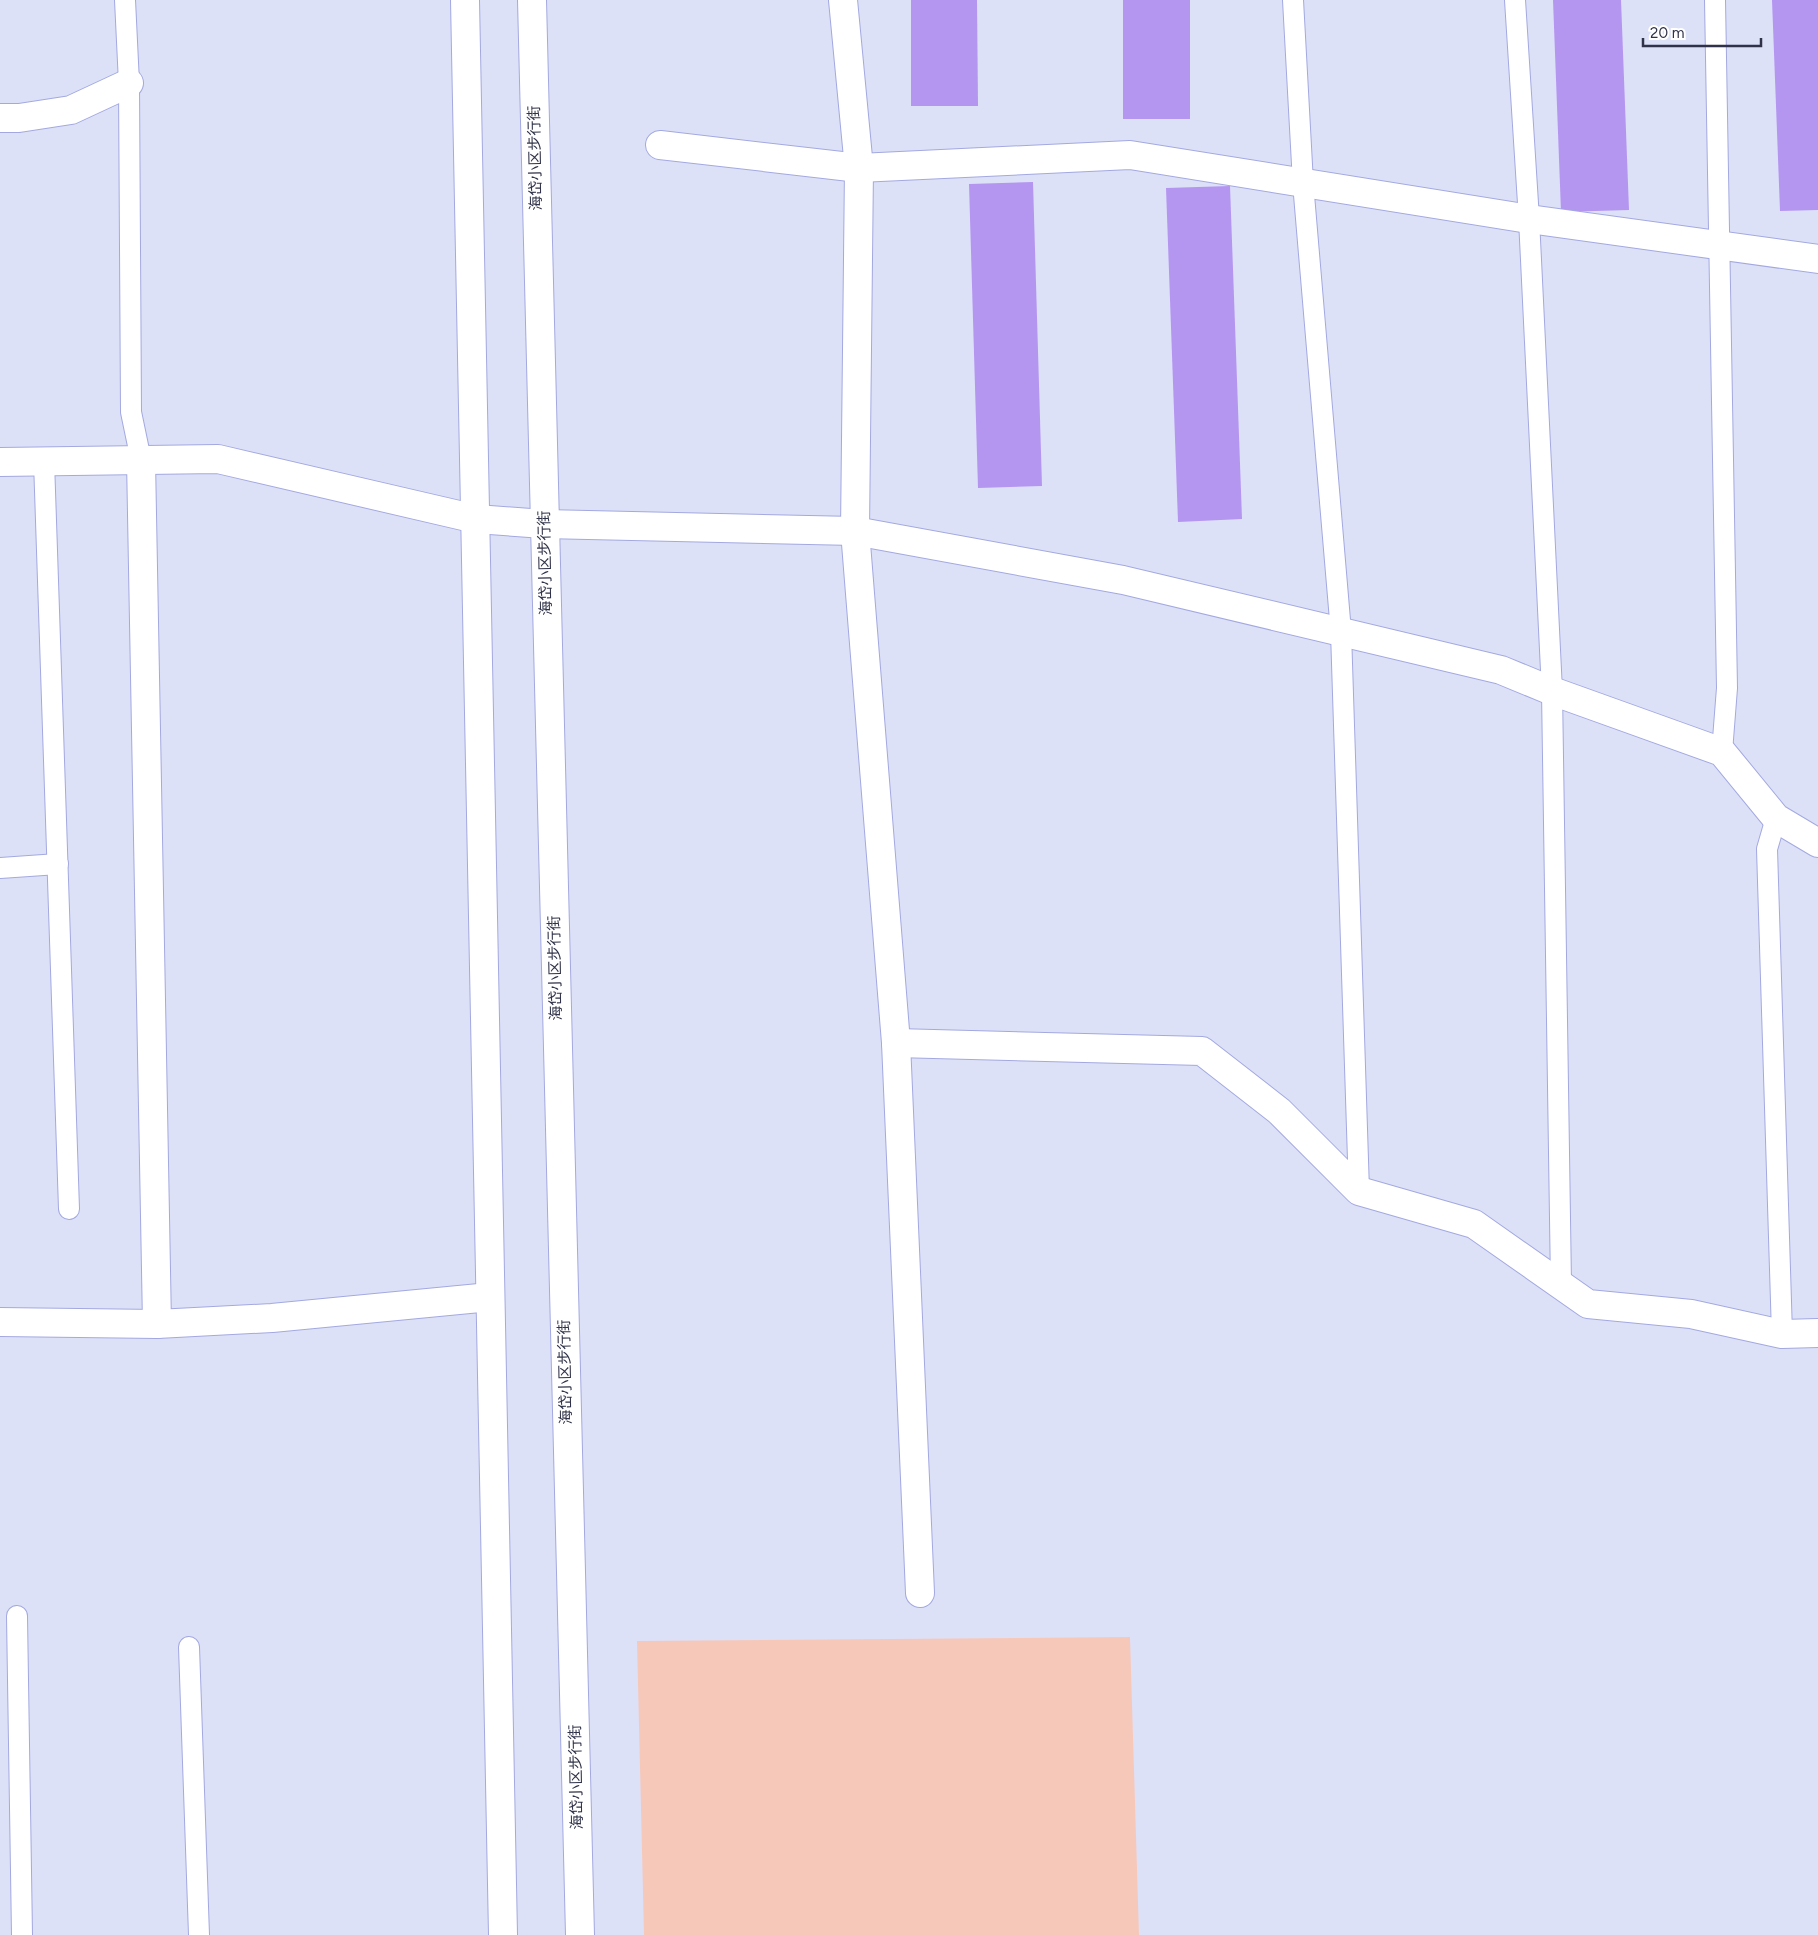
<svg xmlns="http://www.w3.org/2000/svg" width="1818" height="1935" viewBox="0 0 1818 1935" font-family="Figtree,'Noto Sans SC',sans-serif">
  <rect width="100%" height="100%" fill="#dde1f8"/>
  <path fill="#f6c8b9" d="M1130,1637L1139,1935H644L637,1641Z"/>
  <g fill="#b495f0">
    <path d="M911,0H977L978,106H911Z"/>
    <rect x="1123" y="0" width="67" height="119"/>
    <path d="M1553,0H1621L1629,210L1561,212Z"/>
    <path d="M1772,0H1818V210L1780,211Z"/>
    <path d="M1033,182L1042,486L978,488L969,184Z"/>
    <path d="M1230,186L1242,519L1178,522L1166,188Z"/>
  </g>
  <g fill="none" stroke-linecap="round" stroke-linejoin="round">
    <defs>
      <g id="service">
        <path d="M125,0L129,83L131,412L141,460"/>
        <path d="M1293,0L1303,183L1341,632L1359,1191"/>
        <path d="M1515,0L1529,219L1552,691L1561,1284"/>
        <path d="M1715,0L1727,688L1722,752"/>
        <path d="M44,461L69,1209"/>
        <path d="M1776,818L1767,849L1782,1334"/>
        <path d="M0,868L58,864"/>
        <path d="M17,1616L22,1935"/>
        <path d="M189,1647L199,1935"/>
      </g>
      <g id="minor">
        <path d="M843,0L859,168L855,531L896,1043L920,1593"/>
        <path d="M0,118H19L71,110L129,83"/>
        <path d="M660,145L859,168L1130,155L1529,219L1818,259"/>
        <path d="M141,460L157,1324"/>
        <path d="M0,462L218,459L476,519L544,524L855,531L1123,580L1501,670L1552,691L1722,752L1776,818L1818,843"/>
        <path d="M896,1043L1202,1051L1279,1111L1359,1191L1474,1224L1588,1304L1691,1314L1782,1334L1818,1333"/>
        <path d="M0,1322L157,1324L272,1318L490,1297"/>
      </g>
      <g id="tertiary">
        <path d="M465,0L503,1935"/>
        <path d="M532,0L580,1935"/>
      </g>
    </defs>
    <use href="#service" stroke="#a3a9e0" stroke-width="22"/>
    <use href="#minor" stroke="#a3a9e0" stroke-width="30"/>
    <use href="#tertiary" stroke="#a3a9e0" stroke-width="30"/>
    <use href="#service" stroke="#fff" stroke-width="20"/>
    <use href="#minor" stroke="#fff" stroke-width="28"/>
    <use href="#tertiary" stroke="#fff" stroke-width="28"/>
  </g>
  <g text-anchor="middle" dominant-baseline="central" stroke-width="4" stroke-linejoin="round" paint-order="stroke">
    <g font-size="15" fill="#2f3248" stroke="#fff">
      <text transform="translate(535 158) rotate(-91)">海岱小区步行街</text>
      <text transform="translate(545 563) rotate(-91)">海岱小区步行街</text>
      <text transform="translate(555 968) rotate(-91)">海岱小区步行街</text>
      <text transform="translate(565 1372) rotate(-91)">海岱小区步行街</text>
      <text transform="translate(576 1777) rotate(-91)">海岱小区步行街</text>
    </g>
  </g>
  <path d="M1643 38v8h118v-8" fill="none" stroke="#2f3248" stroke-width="2.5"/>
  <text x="1650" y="38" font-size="15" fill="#2f3248" stroke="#ffffff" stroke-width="4" paint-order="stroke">20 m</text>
</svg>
